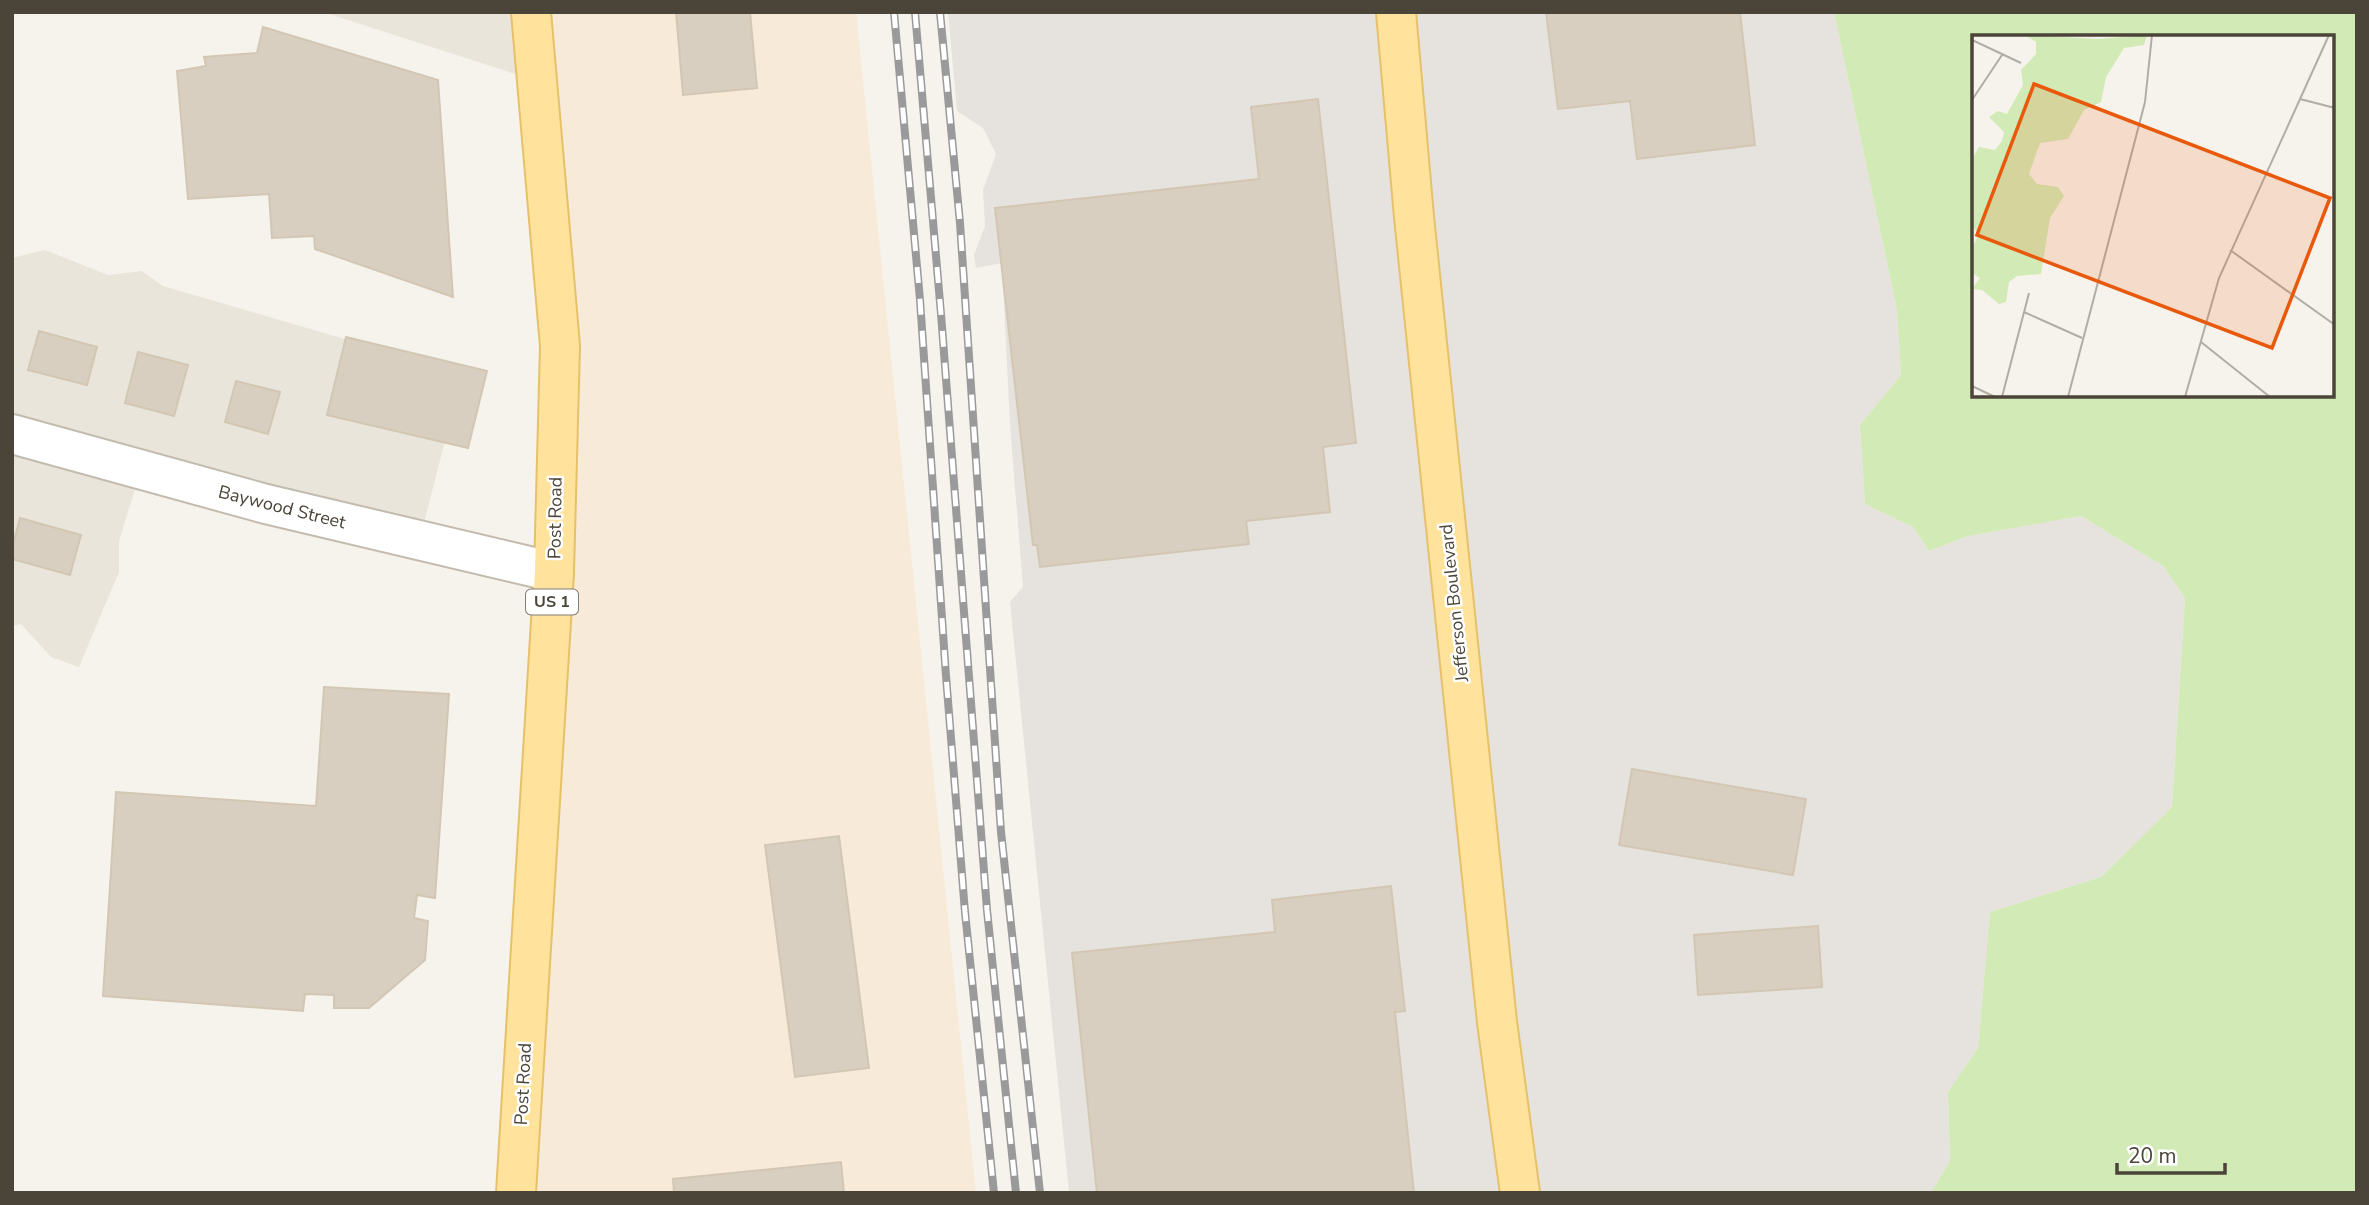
<svg xmlns="http://www.w3.org/2000/svg" width="2369" height="1205" viewBox="0 0 2369 1205" font-family="'Nunito Sans',sans-serif">
  <rect width="100%" height="100%" fill="#f6f3ec"/>
  <g fill="#eae5da">
    <path d="M323,12H533L540,82Z"/>
    <path d="M45,250L108,275L142,271L163,286L386,351L431,393L444,445L420,538L139,476L119,541V572L79,667L51,657L21,624L12,626V258Z"/>
  </g>
  <path fill="#f7ead8" d="M533,12H856L976,1193H515L565,693Z"/>
  <path fill="#e6e2dd" d="M948,12H1834L1897,310L1901,375L1860,425L1865,504L1913,527L1929,551L1968,536L2081,516L2163,566L2185,598L2172,807L2101,877L1990,912L1978,1048L1948,1092L1950,1161L1931,1193H1069L1010,602L1023,587L1010,425L1002,263L976,268L974,255L985,226L983,190L996,154L983,128L957,111Z"/>
  <path fill="#d2eab5" fill-rule="evenodd" d="M1834,12H2355L2357,17V1193H1931L1950,1161L1948,1092L1978,1048L1990,912L2101,877L2172,807L2185,598L2163,566L2081,516L1968,536L1929,551L1913,527L1865,504L1860,425L1901,375L1897,310ZM1974,37H2332V396H1974Z"/>
  <g fill="#d8cfc1" stroke="#d3c7b4" stroke-width="2">
    <path d="M676,12H750L757,88L683,95Z"/>
    <path d="M1546,12H1740L1755,145L1637,159L1630,101L1558,109Z"/>
    <path d="M263,27L438,80L453,297L315,249L314,236L272,238L269,194L188,199L177,71L206,66L204,57L257,53Z"/>
    <path d="M1318,99L1356,443L1323,447L1330,512L1246,521L1249,544L1040,567L1037,545H1033L995,208L1259,179L1251,107Z"/>
    <path d="M39,331L97,347L87,385L28,370Z"/>
    <path d="M346,337L487,371L468,448L327,415Z"/>
    <path d="M138,352L188,365L174,416L125,403Z"/>
    <path d="M236,381L280,392L268,434L225,422Z"/>
    <path d="M20,518L81,535L70,575L12,559V548Z"/>
    <path d="M324,687L449,694L435,898L417,895L414,918L428,921L425,960L369,1008H334V995L305,994L303,1011L103,996L116,792L316,806Z"/>
    <path d="M1632,769L1806,799L1793,875L1619,845Z"/>
    <path d="M839,836L869,1068L795,1077L765,845Z"/>
    <path d="M1391,886L1405,1011L1395,1012L1414,1193H1097L1072,953L1275,932L1272,900Z"/>
    <path d="M1818,926L1822,987L1698,995L1694,935Z"/>
    <path d="M841,1162L844,1193H674L673,1179Z"/>
  </g>
  <g fill="none" stroke-linecap="round" stroke-linejoin="round">
    <defs>
      <path id="minor" d="M12,434L266,504L554,572"/>
      <g id="major">
        <path d="M1396,12L1414,217L1497,1022L1520,1193"/>
        <path d="M516,1193L554,572L560,346L531,12"/>
      </g>
    </defs>
    <use href="#minor" stroke="#c2bbae" stroke-width="42"/>
    <use href="#major" stroke="#e6c16a" stroke-width="42"/>
    <use href="#minor" stroke="#fff" stroke-width="38"/>
    <use href="#major" stroke="#ffe39c" stroke-width="38"/>
    <defs>
      <g id="rail">
        <path d="M894,12L920,300L946,676L965,912L994,1193"/>
        <path d="M915,12L941,314L987,910L1016,1193"/>
        <path d="M940,12L960,223L1001,832L1040,1193"/>
      </g>
    </defs>
    <use href="#rail" stroke="#9a9a9a" stroke-width="8"/>
    <use href="#rail" stroke="#fff" stroke-width="5" stroke-dasharray="16" stroke-linecap="butt"/>
  </g>
  <g text-anchor="middle" dominant-baseline="central" stroke-width="5" stroke-linejoin="round" paint-order="stroke">
    <rect fill="#fff" stroke="#817c74" stroke-width="2" x="526" y="589.5" width="52" height="25" rx="5"/>
    <g font-size="16" font-weight="bold" fill="#4b4439">
      <text x="552" y="602">US 1</text>
    </g>
    <g font-size="18" fill="#4b4439" stroke="#fff">
      <text transform="translate(282 507) rotate(14)">Baywood Street</text>
      <text transform="translate(555 518) rotate(-89)">Post Road</text>
      <text transform="translate(1454 603) rotate(-96)">Jefferson Boulevard</text>
      <text transform="translate(523 1084) rotate(-87)">Post Road</text>
    </g>
  </g>
  <g transform="translate(1972 35)">
    <rect width="362" height="362" fill="#f6f3ec"/>
    <path d="M53,0L127,4L175,0L172,10L152,13L134,42L129,67L112,75L96,104L68,108L57,139L65,149L86,152L92,161L78,183L69,239L45,241L37,247L34,267L27,269L10,255L0,254L8,243L0,238V214L7,198L0,192V124L7,112L23,115L30,106L32,97L17,82L26,76L35,79L51,50L49,35L64,19V7Z" fill="#d2eab5"/>
    <path fill="none" stroke="#b2ada4" stroke-width="2" d="M2,0L0,5L49,28M328,64L363,73M0,65L30,20M258,215L363,290M52,277L110,303M229,307L298,362M0,351L23,362M30,362L57,258M96,362L173,67L180,0M213,362L247,243L357,0"/>
    <path fill="#e8590c" fill-opacity="0.15" stroke="#e8590c" stroke-width="3.5" d="M62,49L358,163L300,313L5,200Z"/>
    <rect width="362" height="362" fill="none" stroke="#4b4439" stroke-width="3.5"/>
  </g>
  <rect width="2369" height="1205" fill="none" stroke="#4b4439" stroke-width="28"/>
  <path d="M2117 1163v10h108v-10" fill="none" stroke="#4b4439" stroke-width="3.5"/>
  <text x="2128" y="1163" font-size="21" fill="#4b4439" stroke="#ffffff" stroke-width="5" paint-order="stroke">20 m</text>
</svg>
